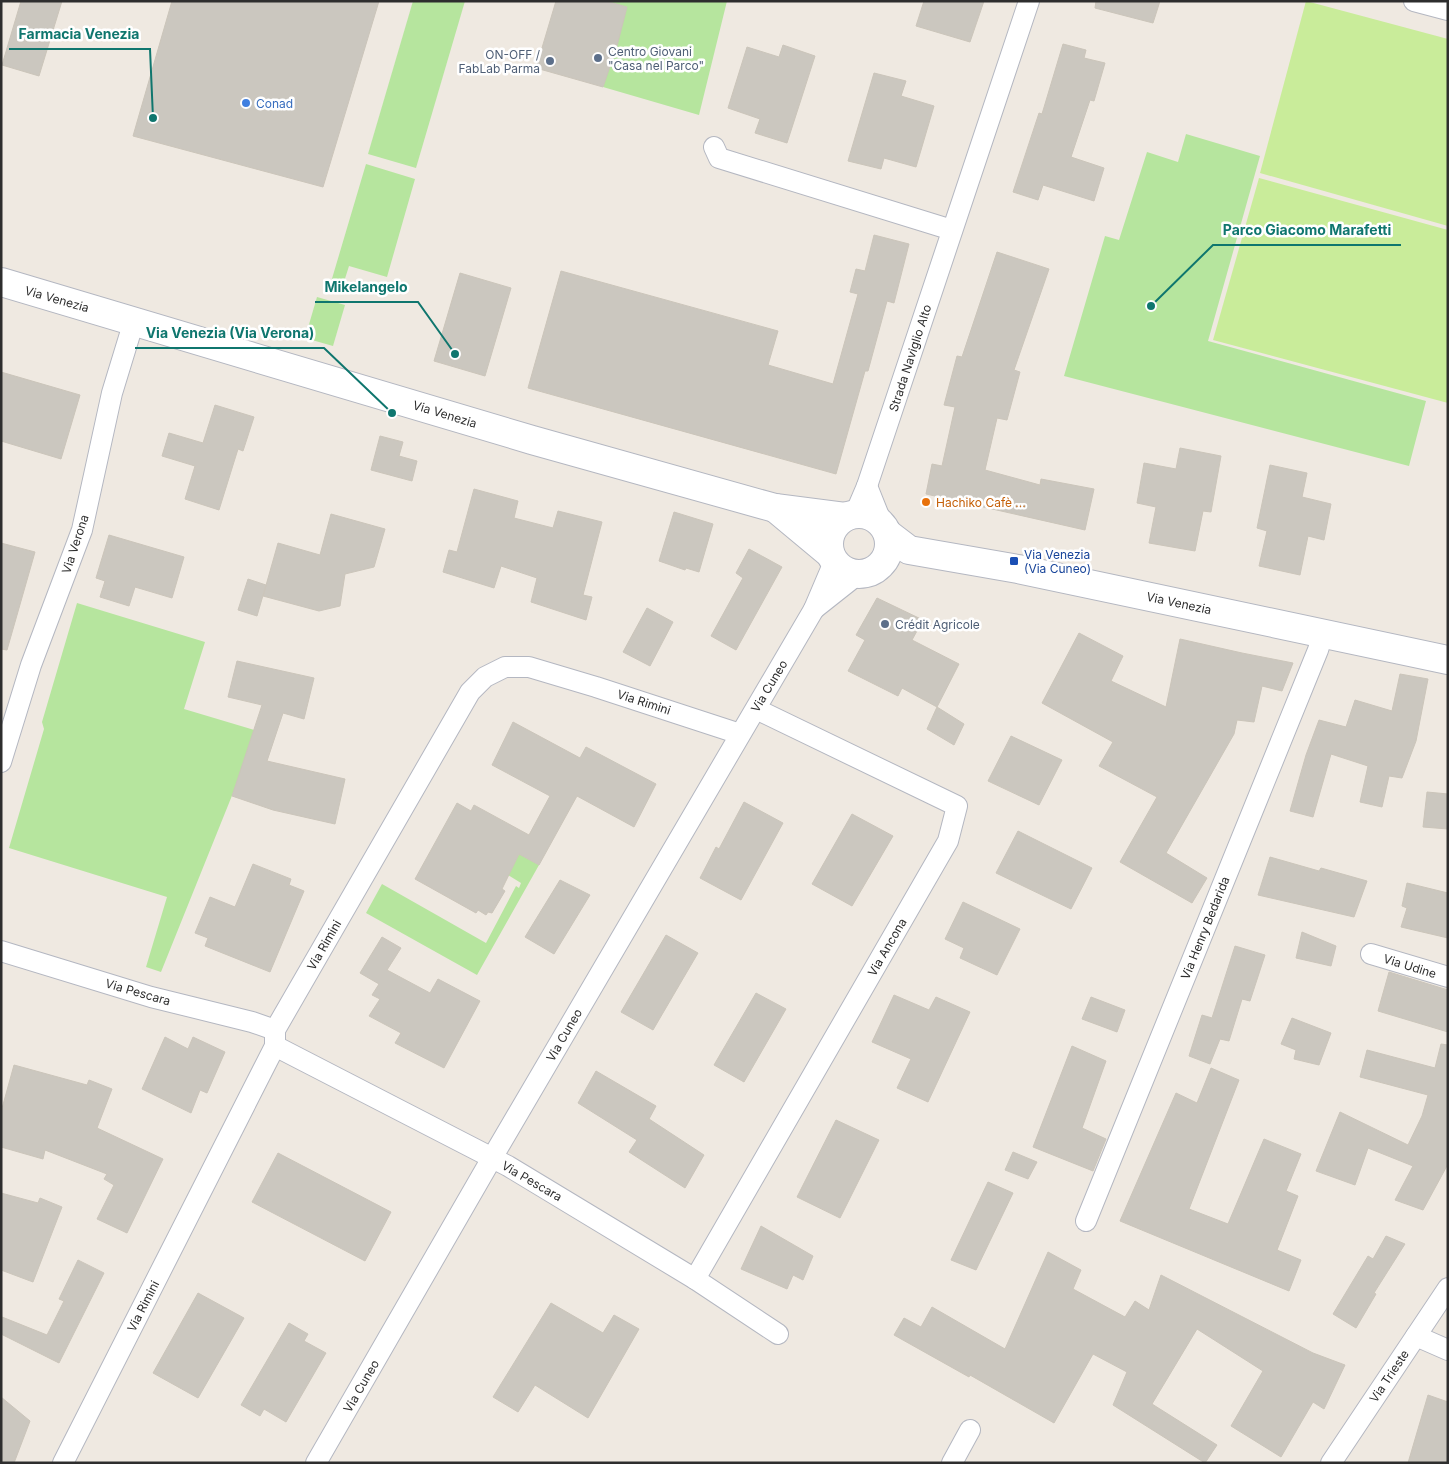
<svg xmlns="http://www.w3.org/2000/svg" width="1449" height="1464" viewBox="0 0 1449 1464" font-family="Inter,sans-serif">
  <rect width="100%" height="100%" fill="#efe9e1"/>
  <g fill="#b6e59e">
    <path d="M413,1H465L416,168L368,154Z"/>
    <path d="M606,1H727L699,115L603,87L627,7Z"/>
    <path d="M1186,134L1260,156L1208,341L1426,401L1409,466L1064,376L1105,236L1119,240L1147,152L1178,162Z"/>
    <path d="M366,164L415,179L387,277L349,266L343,285L331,282Z"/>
    <path d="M317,297L345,305L333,346L305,338Z"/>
    <path d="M77,603L205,642L184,709L258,731L161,972L146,967L167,897L9,848L44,729L42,722Z"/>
    <path d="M519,854L539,865L477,975L366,913L382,884L486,943L516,886L519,888L521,883L508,875Z"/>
  </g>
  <g fill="#c9ec9a">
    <path d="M1306,1L1448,39V226L1260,173Z"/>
    <path d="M1259,178L1448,230V403L1213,340Z"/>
  </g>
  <g fill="#cbc7bf" stroke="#cbc5ba">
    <path d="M21,1H62L39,76L2,65Z"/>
    <path d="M172,1H379L323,187L133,136Z"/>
    <path d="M556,1H606L627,7L617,46L603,87L536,68Z"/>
    <path d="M924,1H984L970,42L916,26Z"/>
    <path d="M1096,1H1160L1153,23L1095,8Z"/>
    <path d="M1063,44L1086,50L1084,58L1105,63L1094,101L1090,100L1071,157L1104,168L1094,201L1043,185L1038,200L1013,192L1039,113L1042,114Z"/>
    <path d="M783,45L815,56L787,143L755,133L760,119L728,108L747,47L779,57Z"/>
    <path d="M874,73L906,81L901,96L934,106L916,167L884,158L881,169L848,161Z"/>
    <path d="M874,235L909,244L894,303L887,301L868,371H865L836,474L528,388L561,271L778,331L768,365L833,384L858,294L850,292L856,269L865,271Z"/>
    <path d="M997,252L1049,269L1014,370L1020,372L1007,420L997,418L985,470L1040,485L1041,479L1094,489L1085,530L926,494L932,464L942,466L955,407L944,405L957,356L962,357Z"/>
    <path d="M460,273L511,288L485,376L434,361Z"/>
    <path d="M1,372L80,395L61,459L1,441Z"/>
    <path d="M215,405L254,417L243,451L238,449L219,510L185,499L195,466L162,456L169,433L203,443Z"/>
    <path d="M380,436L403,442L399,456L417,461L412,481L371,470Z"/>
    <path d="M1180,448L1221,456L1211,512L1203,511L1195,551L1149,543L1156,507L1137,503L1144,463L1176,469Z"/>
    <path d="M1270,465L1307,473L1302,497L1331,504L1324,540L1308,536L1300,575L1259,566L1267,531L1257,528Z"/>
    <path d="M474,489L518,501L514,518L553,528L558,511L602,522L583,595L592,597L586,620L531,602L537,578L501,566L494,588L443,572L449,550L457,552Z"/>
    <path d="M674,512L713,524L699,572L686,568L685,570L659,561Z"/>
    <path d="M331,514L385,529L374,567L345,574L340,606L319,611L263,596L278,543L320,555Z"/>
    <path d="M109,535L184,557L172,598L135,587L129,606L100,597L105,581L96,578Z"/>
    <path d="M1,543L35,552L7,650L1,649Z"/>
    <path d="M749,549L782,567L736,650L711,636L743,578L736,573Z"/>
    <path d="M248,579L266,585L257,616L238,610Z"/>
    <path d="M877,598L923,620L912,640L959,664L937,707L902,688L898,696L848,671L865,640L856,635Z"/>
    <path d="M647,608L673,622L650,666L623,652Z"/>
    <path d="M1079,633L1123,656L1111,681L1166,707L1180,639L1242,653L1293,663L1282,691L1262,686L1254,722L1237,720L1234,734L1166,853L1207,878L1192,903L1120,862L1157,797L1099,766L1113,742L1042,703Z"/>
    <path d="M237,661L314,678L304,719L283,713L267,761L345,779L335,824L273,810L232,796L262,705L228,697Z"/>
    <path d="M1400,674L1428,679L1416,741L1402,778L1389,776L1382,807L1360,802L1368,766L1331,754L1313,817L1290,811L1306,755L1319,720L1346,727L1355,700L1392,711Z"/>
    <path d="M937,707L964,724L954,745L927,729Z"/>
    <path d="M513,722L580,758L586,747L656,784L634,827L577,796L539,865L519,854L502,889L505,891L492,913L488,912L486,915L478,910L476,913L415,879L457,803L471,811L474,805L529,835L550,796L492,765Z"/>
    <path d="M1011,736L1062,760L1039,805L988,781Z"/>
    <path d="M1427,792L1448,794V829L1423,827Z"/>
    <path d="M744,802L783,823L741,900L700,878L716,847L719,849Z"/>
    <path d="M852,814L893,836L852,906L812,884Z"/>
    <path d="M1018,831L1092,868L1071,909L996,873Z"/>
    <path d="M1270,857L1319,871L1321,868L1367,881L1354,917L1258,895Z"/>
    <path d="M253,864L291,879L289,885L304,891L270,972L205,946L208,938L195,933L210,897L235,907Z"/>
    <path d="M560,880L590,895L554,954L525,937Z"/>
    <path d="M1407,883L1448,893V938L1401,927L1407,908L1402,906Z"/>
    <path d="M963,902L1020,929L997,975L960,958L964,948L945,939Z"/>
    <path d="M1302,932L1336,946L1331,966L1296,958Z"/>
    <path d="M666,935L698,953L653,1030L621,1012Z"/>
    <path d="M382,937L401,948L387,970L430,993L438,979L480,1001L444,1068L395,1043L401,1033L369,1016L380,999L372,995L379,984L360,973Z"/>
    <path d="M1235,946L1265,955L1250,1001L1242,999L1229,1041L1220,1039L1210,1064L1189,1056L1202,1015L1212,1018Z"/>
    <path d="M1389,972L1448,990V1032L1378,1011Z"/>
    <path d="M756,993L786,1009L744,1082L714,1065Z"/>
    <path d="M894,995L929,1010L936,997L970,1012L928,1102L897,1088L911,1059L872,1042Z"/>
    <path d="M1091,997L1125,1010L1117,1032L1082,1019Z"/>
    <path d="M1292,1018L1331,1033L1319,1065L1294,1059L1296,1050L1281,1044Z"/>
    <path d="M165,1037L188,1049L193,1037L225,1052L207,1093L200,1090L191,1113L142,1089Z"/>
    <path d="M1441,1044L1448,1045V1164L1423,1210L1395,1200L1413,1166L1368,1148L1355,1185L1316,1171L1340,1112L1408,1145L1422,1116L1428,1095L1360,1077L1367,1050L1435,1068Z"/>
    <path d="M1072,1046L1106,1061L1082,1128L1106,1139L1093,1171L1033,1147Z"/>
    <path d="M14,1065L87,1085L89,1080L112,1089L97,1128L163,1159L127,1233L97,1219L114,1185L104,1179L107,1174L45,1150L43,1159L1,1147V1112Z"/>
    <path d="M1211,1068L1239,1080L1189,1209L1228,1224L1264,1139L1301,1154L1286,1191L1298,1196L1277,1250L1301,1260L1289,1291L1120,1221L1176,1093L1197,1103Z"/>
    <path d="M596,1071L656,1106L649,1119L704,1155L685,1188L629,1152L637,1140L578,1103Z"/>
    <path d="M836,1120L879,1140L840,1218L797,1197Z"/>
    <path d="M1013,1152L1037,1162L1028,1179L1005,1170Z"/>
    <path d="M278,1153L391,1212L365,1261L252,1202Z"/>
    <path d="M988,1182L1013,1193L976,1270L951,1260Z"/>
    <path d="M1,1193L38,1203L40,1198L62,1207L33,1282L1,1270Z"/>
    <path d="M761,1226L813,1256L803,1280L793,1275L787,1289L741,1269Z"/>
    <path d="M1386,1236L1405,1244L1374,1293L1376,1294L1356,1328L1333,1314L1368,1256L1373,1259Z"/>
    <path d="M1048,1252L1081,1270L1073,1289L1125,1317L1135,1301L1149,1310L1161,1275L1313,1353L1345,1365L1324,1409L1313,1402L1281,1457L1231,1426L1263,1371L1197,1329L1152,1404L1217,1445L1205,1463L1113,1405L1127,1372L1093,1354L1054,1423L970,1375L969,1377L894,1335L904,1318L921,1327L932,1307L1005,1349Z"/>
    <path d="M78,1260L104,1273L59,1363L1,1334L2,1317L47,1335L64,1301L59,1299Z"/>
    <path d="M198,1293L244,1318L198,1398L153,1373Z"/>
    <path d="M551,1303L603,1333L614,1315L639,1329L588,1418L535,1385L518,1412L493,1397Z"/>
    <path d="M289,1323L308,1334L304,1341L326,1353L286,1422L264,1409L260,1416L241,1405Z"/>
    <path d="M1428,1395L1448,1402V1463H1408Z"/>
    <path d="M1,1397L30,1421L14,1463H1Z"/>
  </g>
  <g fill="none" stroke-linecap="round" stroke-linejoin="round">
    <defs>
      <g id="street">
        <path d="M1414,1L1448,10"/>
        <path d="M714,147L719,158L952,230"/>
        <path d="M867,486L1029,1"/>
        <path d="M855,514L867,486L883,526"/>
        <path d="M834,562L814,609L857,575"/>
        <path d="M1,762L31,665L82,530L112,393L134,321"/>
        <path d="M1,951L151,997L252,1022L275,1030"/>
        <path d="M1371,954L1448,977"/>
        <path d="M275,1046L508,1166L695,1279L778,1334"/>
        <path d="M1086,1221L1318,650L1323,634"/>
        <path d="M695,1279L948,841L957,806L756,709"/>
        <path d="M1416,1336L1448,1350"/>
        <path d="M63,1463L275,1046V1030L470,692L485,677L505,667H529L596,687L740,734"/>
        <path d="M316,1463L492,1158L814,609"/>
        <path d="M952,1463L970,1430"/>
        <path d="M1331,1463L1448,1288"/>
      </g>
      <g id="secondary">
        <path d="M1,282L532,440L764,505L775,508L845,517"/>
        <path d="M775,508L829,553"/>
        <circle cx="859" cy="544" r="30"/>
        <path d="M888,534L909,550L1018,569L1448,660"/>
      </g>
    </defs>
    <use href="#street" stroke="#b4b7c1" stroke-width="22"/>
    <use href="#secondary" stroke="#b4b7c1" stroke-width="30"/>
    <use href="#street" stroke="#fff" stroke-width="20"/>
    <use href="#secondary" stroke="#fff" stroke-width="28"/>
  </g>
  <g fill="#5c6f8a" stroke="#fff" stroke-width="2">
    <circle cx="598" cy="58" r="5"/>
    <circle cx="550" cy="61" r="5"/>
    <circle cx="885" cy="624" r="5"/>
  </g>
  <circle fill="#3f7fe0" stroke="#fff" stroke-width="2" cx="246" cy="103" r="5"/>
  <circle fill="#e8710a" stroke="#fff" stroke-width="2" cx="926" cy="502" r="5"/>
  <rect fill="#1a4fb4" stroke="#fff" stroke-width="2" x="1009" y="556" width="10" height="10" rx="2.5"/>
  <g text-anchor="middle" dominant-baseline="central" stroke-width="5" stroke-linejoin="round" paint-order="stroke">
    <g font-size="12" fill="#4e5e75" stroke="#fff" text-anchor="start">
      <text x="608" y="51">Centro Giovani<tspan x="608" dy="14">"Casa nel Parco"</tspan></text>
      <text x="540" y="54" text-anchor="end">ON-OFF /<tspan x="540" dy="14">FabLab Parma</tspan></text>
      <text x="895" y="624">Crédit Agricole</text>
    </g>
    <g font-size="12" fill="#366cbe" stroke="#fff" text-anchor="start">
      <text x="256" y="103">Conad</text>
    </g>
    <g font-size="12" fill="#2e2e2e" stroke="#fff">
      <text transform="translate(57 299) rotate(16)">Via Venezia</text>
      <text transform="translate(910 358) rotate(-72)">Strada Naviglio Alto</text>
      <text transform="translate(445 414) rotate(17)">Via Venezia</text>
      <text transform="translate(75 544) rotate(-72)">Via Verona</text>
      <text transform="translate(1179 603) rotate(12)">Via Venezia</text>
      <text transform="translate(769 686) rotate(-59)">Via Cuneo</text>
      <text transform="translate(644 702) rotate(18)">Via Rimini</text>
      <text transform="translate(1205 928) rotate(-68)">Via Henry Bedarida</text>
      <text transform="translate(324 945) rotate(-60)">Via Rimini</text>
      <text transform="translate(887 947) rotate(-60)">Via Ancona</text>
      <text transform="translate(1410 966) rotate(17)">Via Udine</text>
      <text transform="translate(138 992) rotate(16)">Via Pescara</text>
      <text transform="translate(564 1035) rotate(-60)">Via Cuneo</text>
      <text transform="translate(532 1181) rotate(30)">Via Pescara</text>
      <text transform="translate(143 1306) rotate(-63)">Via Rimini</text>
      <text transform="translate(1389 1376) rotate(-56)">Via Trieste</text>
      <text transform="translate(361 1386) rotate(-60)">Via Cuneo</text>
    </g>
    <g font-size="12" fill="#c56008" stroke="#fff" text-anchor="start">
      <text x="936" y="502">Hachiko Cafè ...</text>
    </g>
    <g font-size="12" fill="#164399" stroke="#fff" text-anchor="start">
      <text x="1024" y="554">Via Venezia<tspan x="1024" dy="14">(Via Cuneo)</tspan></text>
    </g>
  </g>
  <path fill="none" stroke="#0f766e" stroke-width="2" d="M153 118L150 49H9M1151 306L1213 245H1401M455 354L418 302H315M392 413L324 348H135"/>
  <g fill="#0f766e" stroke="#fff" stroke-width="2">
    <circle cx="153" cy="118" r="5"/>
    <circle cx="1151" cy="306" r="5"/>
    <circle cx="455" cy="354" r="5"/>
    <circle cx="392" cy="413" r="5"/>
  </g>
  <g font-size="14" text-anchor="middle" font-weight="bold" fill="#0f766e" stroke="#fff" stroke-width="5" stroke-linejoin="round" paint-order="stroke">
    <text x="79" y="39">Farmacia Venezia</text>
    <text x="1307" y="235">Parco Giacomo Marafetti</text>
    <text x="366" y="292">Mikelangelo</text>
    <text x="230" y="338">Via Venezia (Via Verona)</text>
  </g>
  <rect width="1449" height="1464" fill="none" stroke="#2e2e2e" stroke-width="5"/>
</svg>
